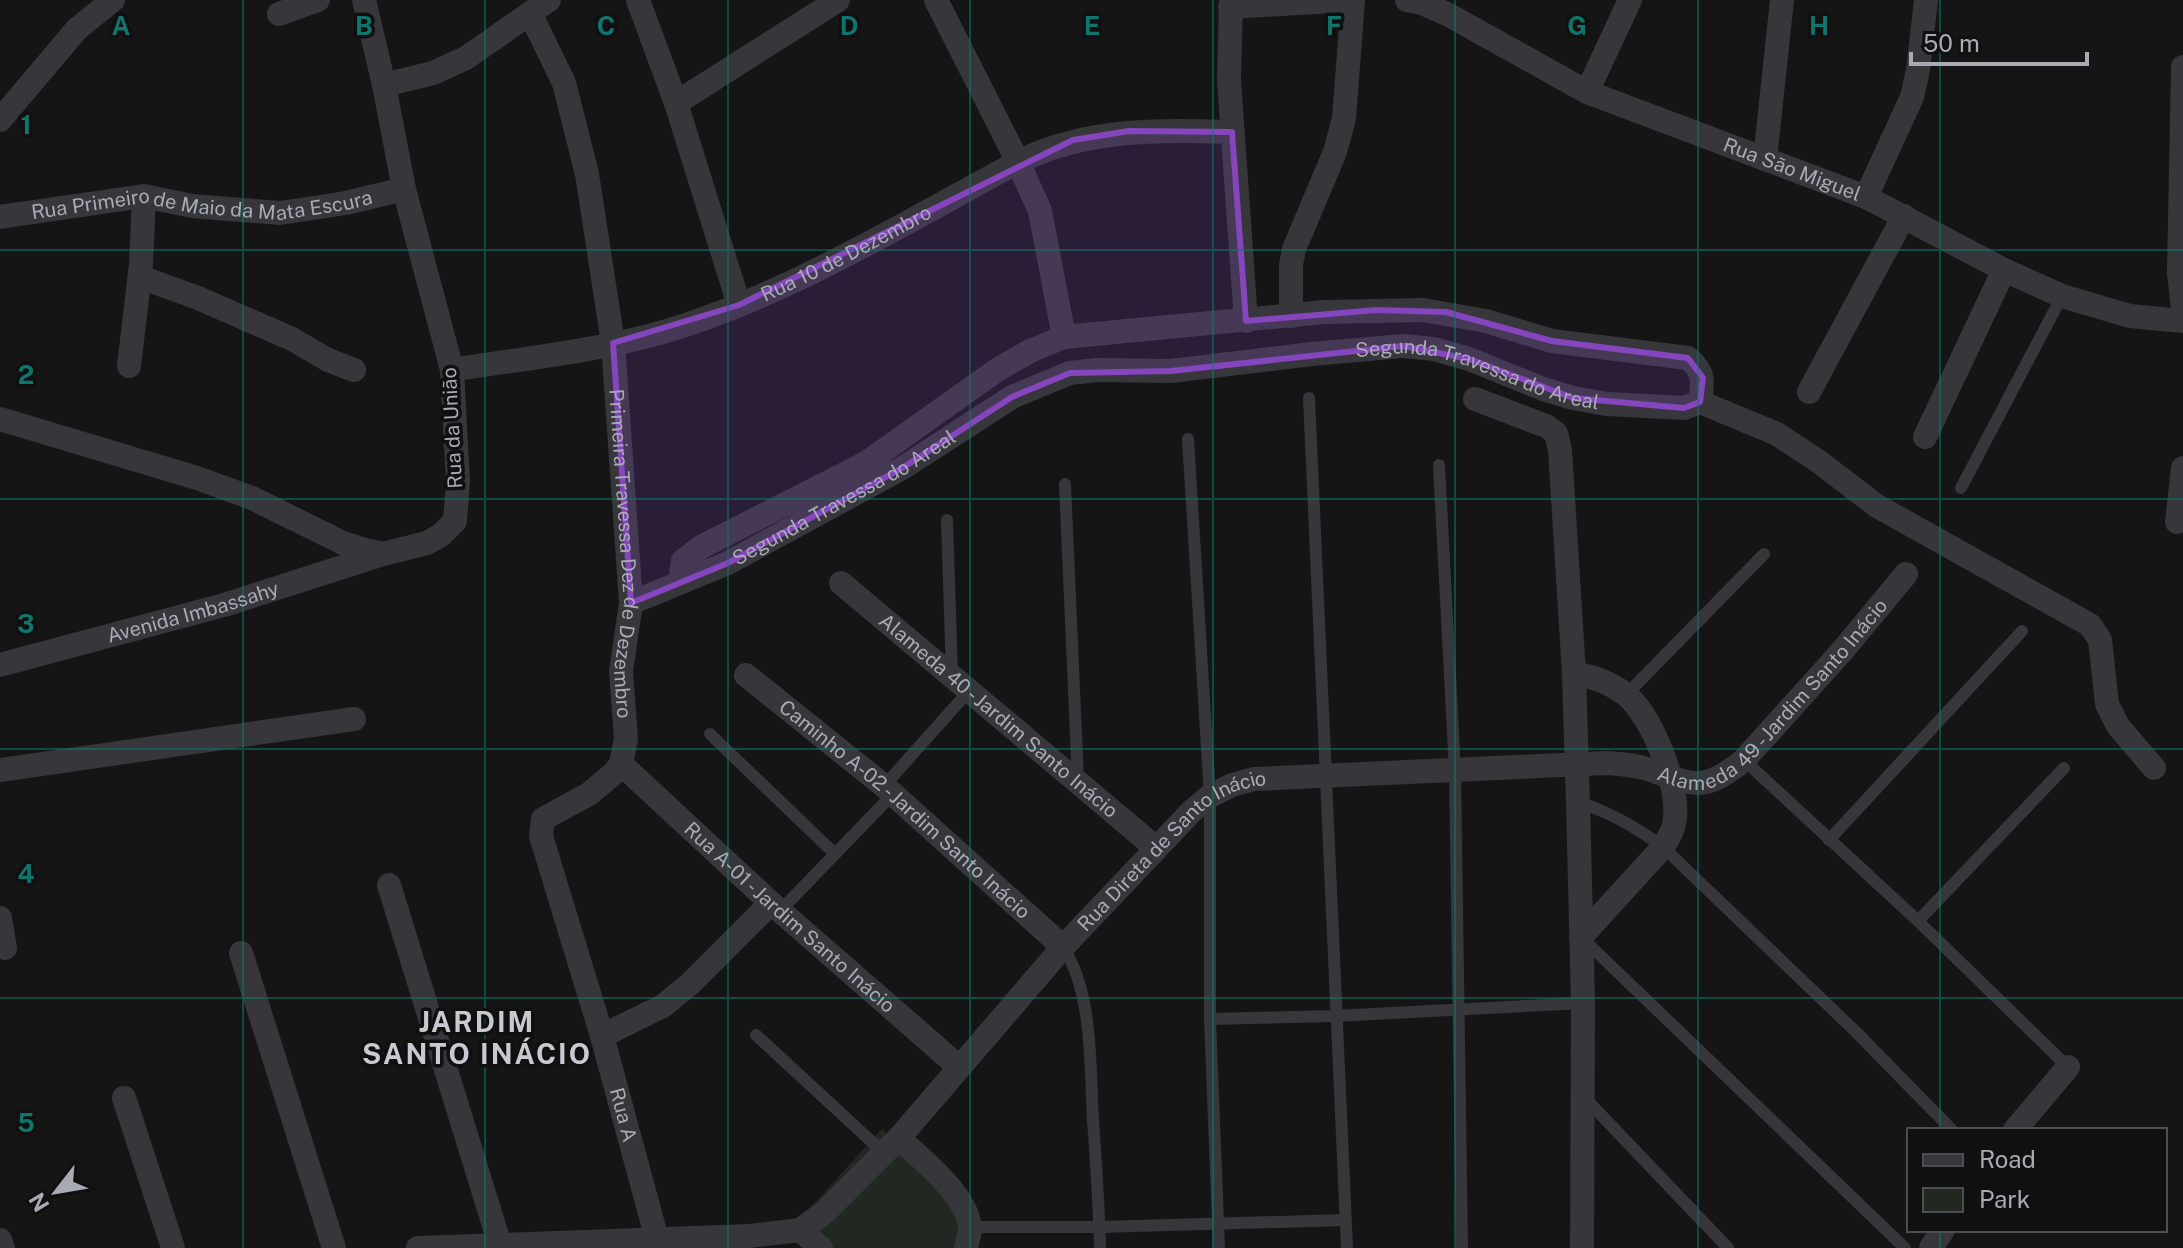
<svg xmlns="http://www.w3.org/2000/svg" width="2183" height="1248" viewBox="0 0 2183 1248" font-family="'Public Sans',sans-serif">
  <rect width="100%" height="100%" fill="#151516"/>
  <path fill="#212822" d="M882,1129L945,1191L963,1229L960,1248H826L798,1221Z"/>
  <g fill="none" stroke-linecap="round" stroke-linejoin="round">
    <g stroke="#36363b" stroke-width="12">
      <path d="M1309,398C1323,681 1333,965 1347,1248"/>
      <path d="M1188,439L1210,796V1019L1219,1248"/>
      <path d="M1439,465L1455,771L1462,1248"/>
      <path d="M1065,484L1078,781"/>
      <path d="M1961,488L2062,296"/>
      <path d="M947,520L952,676"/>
      <path d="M1626,695L1764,554"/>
      <path d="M710,734L835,854"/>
      <path d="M1744,760L1918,921L2068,1067"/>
      <path d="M884,786L968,692"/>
      <path d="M1578,802C1610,812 1636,827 1663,847L1856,1032L1952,1130"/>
      <path d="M1829,840L2022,631"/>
      <path d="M780,911L893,794"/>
      <path d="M1918,921L2064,768"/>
      <path d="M1583,939L1905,1248"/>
      <path d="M1063,947C1093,992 1090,1067 1093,1120C1096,1162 1099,1205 1100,1248"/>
      <path d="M1210,1019L1335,1016L1583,1003"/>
      <path d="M756,1035L884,1153"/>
      <path d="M1584,1097L1728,1248"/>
      <path d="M970,1227H1100L1345,1220"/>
    </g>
    <g stroke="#36363b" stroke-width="24">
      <path d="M638,0L676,103L739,305"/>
      <path d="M936,0L1018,162L1040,211L1064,337"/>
      <path d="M1231,0L1229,80L1246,321"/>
      <path id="s1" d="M1407,0L1422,3L1449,15L1587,92L1866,197L2004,270L2062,296L2130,316L2183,321"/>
      <path d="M1230,7L1349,0"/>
      <path id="s2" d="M530,13L564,83L587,174L613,343L631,603L621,671L626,739L621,764L613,774L589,794L543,819L541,836L602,1036L657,1239"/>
      <path d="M279,14L318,0"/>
      <path d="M2183,67L2179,273L2183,309"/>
      <path d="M384,85L433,73L466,58L549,0"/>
      <path d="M1587,92L1630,0"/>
      <path d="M676,103L838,0"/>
      <path d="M0,120L77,29L113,0"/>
      <path d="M1765,159L1782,0"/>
      <path d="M1866,197L1912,97L1918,70L1926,0"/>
      <path id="s3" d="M0,217L144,196L192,206L280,213L346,203L404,189"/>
      <path d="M140,277L198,298L292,339L328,360L354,370"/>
      <path d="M1291,316V265L1294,249L1335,152L1344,118L1353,0"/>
      <path d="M129,366L141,264L144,196"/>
      <path id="s4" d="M452,370C519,359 590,352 656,334C781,299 904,223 1018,162C1087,128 1157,130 1232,132"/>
      <path d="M1809,392L1904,216"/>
      <path d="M1475,399L1546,426L1556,433L1560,450L1574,674L1578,802L1583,1003L1582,1248"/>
      <path d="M1700,402L1777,434L1818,461L1877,506L2090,625L2100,640L2107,704L2118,726L2154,768"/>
      <path d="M0,419L197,478L252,498L343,543L365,550L383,554L427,543L441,535L455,521L458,482L452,370L404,189L384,85L364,0"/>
      <path d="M1925,437L2004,270"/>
      <path d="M2177,522L2183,468"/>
      <path id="s5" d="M841,583L1156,848"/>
      <path id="s6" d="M631,603L728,563L904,467L1012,397L1070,373L1097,370L1171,371L1312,354L1403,346L1434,349L1469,359L1543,389L1573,398L1607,404L1684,408L1700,402C1703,382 1705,372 1688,358L1552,341L1486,321L1423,310L1324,312L1064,337L1030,351L997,370L866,463L701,547L683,561L680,582"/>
      <path id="s7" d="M0,665L224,605L383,554"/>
      <path d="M1574,674C1594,676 1609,682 1625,694C1652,715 1679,785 1675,818C1674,830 1669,837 1663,847L1581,937"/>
      <path id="s8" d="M746,675L884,786L1063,947"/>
      <path id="s9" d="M621,764L771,903L959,1067"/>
      <path d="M0,770L354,719"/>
      <path d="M389,885L500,1245"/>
      <path d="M0,918L5,948"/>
      <path d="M241,953L334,1248"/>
      <path d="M602,1036L663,1006L691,983L771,903"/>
      <path d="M124,1098L173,1248"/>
      <path d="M2015,1130L2068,1067"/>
      <path d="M899,1138C921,1159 969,1196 970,1229C970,1235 967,1242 966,1248"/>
      <path d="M800,1230L821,1248"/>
      <path d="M0,1240L3,1248"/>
      <path id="s10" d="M418,1248L749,1236L800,1230L825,1212L899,1138L1063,947L1191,812L1210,796L1232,785L1254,779L1606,763C1621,764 1636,765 1651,770C1695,786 1704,792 1744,760L1843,650L1906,574"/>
      <path d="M1931,1248L1943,1230"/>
    </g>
  </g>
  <path fill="#8445bd" fill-opacity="0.2" stroke="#8445bd" stroke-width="6" stroke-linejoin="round" d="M1129,131L1232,132L1246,321L1376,310L1446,312L1552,341L1688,358L1703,378L1700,402L1684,408L1573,398L1469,359L1403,346L1171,371L1070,373L1012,397L904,467L728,563L631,603L613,343L739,305L1073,140Z"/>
  <path fill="none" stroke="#0f766e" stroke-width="2" stroke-opacity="0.55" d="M243,0V1248M485,0V1248M728,0V1248M970,0V1248M1213,0V1248M1455,0V1248M1698,0V1248M1940,0V1130M0,250H2183M0,499H2183M0,749H2183M0,998H2183M1940,1230V1248"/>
  <g text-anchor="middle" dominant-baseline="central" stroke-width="7" stroke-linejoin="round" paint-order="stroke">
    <g font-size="20" fill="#a8abb4" stroke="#101011">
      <text stroke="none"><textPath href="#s1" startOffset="422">Rua São Miguel</textPath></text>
      <text stroke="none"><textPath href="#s3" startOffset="204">Rua Primeiro de Maio da Mata Escura</textPath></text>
      <text stroke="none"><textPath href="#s4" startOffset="414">Rua 10 de Dezembro</textPath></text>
      <text stroke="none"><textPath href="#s6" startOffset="910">Segunda Travessa do Areal</textPath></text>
      <text transform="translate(452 428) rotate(-93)">Rua da União</text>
      <text stroke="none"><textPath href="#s6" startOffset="238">Segunda Travessa do Areal</textPath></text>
      <text stroke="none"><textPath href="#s2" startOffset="554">Primeira Travessa Dez de Dezembro</textPath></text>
      <text stroke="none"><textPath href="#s7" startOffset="200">Avenida Imbassahy</textPath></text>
      <text stroke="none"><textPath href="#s10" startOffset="1586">Alameda 49 - Jardim Santo Inácio</textPath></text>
      <text stroke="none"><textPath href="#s5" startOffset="206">Alameda 40 - Jardim Santo Inácio</textPath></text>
      <text stroke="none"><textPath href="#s8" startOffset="208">Caminho A-02 - Jardim Santo Inácio</textPath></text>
      <text stroke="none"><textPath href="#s10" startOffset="918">Rua Direta de Santo Inácio</textPath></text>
      <text stroke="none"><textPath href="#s9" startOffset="228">Rua A-01 - Jardim Santo Inácio</textPath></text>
      <text stroke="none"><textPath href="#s2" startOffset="1170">Rua A</textPath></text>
    </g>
    <g font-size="28" font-weight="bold" letter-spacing="2" fill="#c9cad1" stroke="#101011">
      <text x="477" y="1021">JARDIM<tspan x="477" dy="32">SANTO INÁCIO</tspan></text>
    </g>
  </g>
  <g font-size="26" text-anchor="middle" font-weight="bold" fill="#0f766e" stroke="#101011" stroke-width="7" stroke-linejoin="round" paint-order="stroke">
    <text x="121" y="35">A</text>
    <text x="364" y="35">B</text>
    <text x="606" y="35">C</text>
    <text x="849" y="35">D</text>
    <text x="1092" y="35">E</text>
    <text x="1334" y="35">F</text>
    <text x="1577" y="35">G</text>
    <text x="1819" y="35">H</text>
    <text x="26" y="134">1</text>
    <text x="26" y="384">2</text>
    <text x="26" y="633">3</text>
    <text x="26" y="883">4</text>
    <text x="26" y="1132">5</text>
  </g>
  <rect x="1907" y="1128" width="260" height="104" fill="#101011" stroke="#4d4e52" stroke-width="2"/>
  <rect x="1923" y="1154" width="40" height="12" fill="#36363b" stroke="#4d4e52" stroke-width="2"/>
  <text x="1979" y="1168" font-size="24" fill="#a8abb4">Road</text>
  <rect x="1923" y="1188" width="40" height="24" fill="#212822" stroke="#4d4e52" stroke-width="2"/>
  <text x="1979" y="1208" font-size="24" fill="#a8abb4">Park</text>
  <g transform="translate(56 1192) rotate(239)" stroke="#101011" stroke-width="6" paint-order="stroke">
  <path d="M0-6L14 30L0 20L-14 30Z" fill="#a8abb4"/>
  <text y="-12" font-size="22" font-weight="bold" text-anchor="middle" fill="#a8abb4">N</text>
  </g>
  <path d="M1911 52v12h176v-12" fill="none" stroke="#a8abb4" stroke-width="4"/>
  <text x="1923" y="52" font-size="24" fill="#a8abb4" stroke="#101011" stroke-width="6" paint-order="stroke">50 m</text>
</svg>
